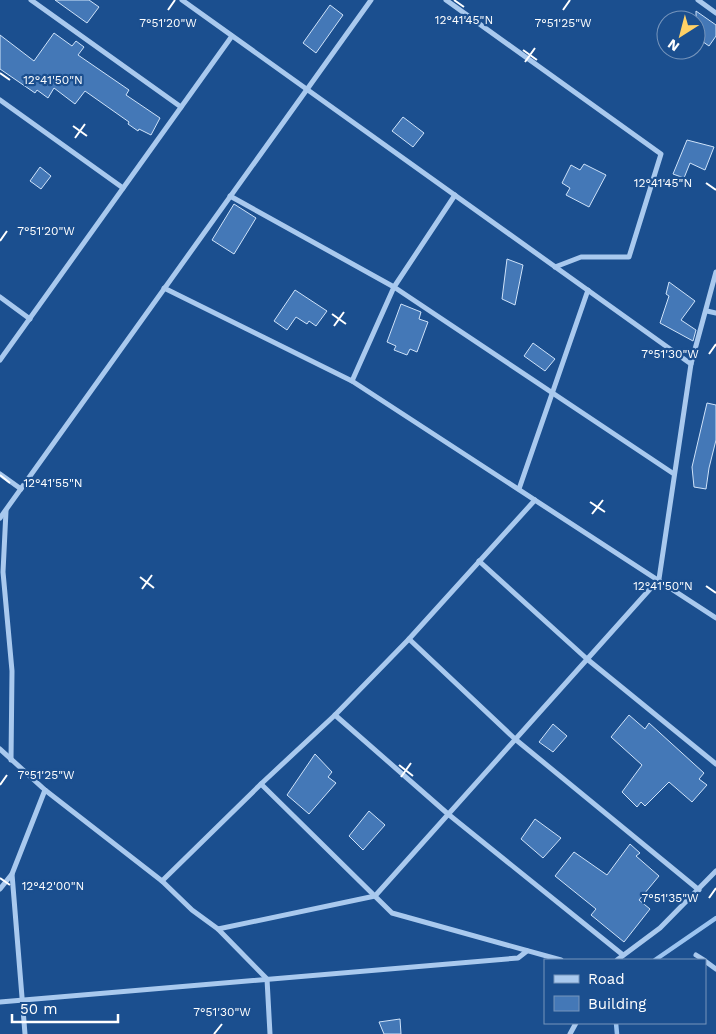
<svg xmlns="http://www.w3.org/2000/svg" width="716" height="1034" viewBox="0 0 716 1034" font-family="'Work Sans',sans-serif">
  <rect width="100%" height="100%" fill="#1b4f8f"/>
  <g fill="none" stroke-linecap="round" stroke-linejoin="round">
    <g stroke="#9cc4f0" stroke-width="4.5">
      <path d="M655,960L716,918"/>
      <path d="M616,1023L617,1034"/>
    </g>
  </g>
  <g fill="#4478b7" stroke="#cfe3fa">
    <path d="M55,0H89L99,7L87,23Z"/>
    <path d="M330,5L343,15L316,53L303,43Z"/>
    <path d="M696,11L716,25V36L709,46L696,37Z"/>
    <path d="M54,33L72,46L76,41L84,47L78,55L129,90L126,95L160,118L151,135L139,129L138,131L128,124L129,122L85,91L75,104L54,88L48,98L37,90L35,93L0,69V35L34,61Z"/>
    <path d="M403,117L424,133L413,147L392,131Z"/>
    <path d="M687,140L714,147L705,170L690,163L684,178L673,174Z"/>
    <path d="M584,164L606,175L589,207L566,195L570,188L562,183L571,165L580,170Z"/>
    <path d="M40,167L51,176L41,189L30,181Z"/>
    <path d="M234,204L256,218L234,254L212,240Z"/>
    <path d="M507,259L523,265L515,305L502,299Z"/>
    <path d="M669,282L695,301L681,320L696,330L693,341L660,323L669,296L666,294Z"/>
    <path d="M295,290L327,311L316,326L309,321L307,324L296,317L287,330L274,321Z"/>
    <path d="M401,304L421,312L419,319L428,322L417,352L410,349L407,355L394,350L396,346L387,342Z"/>
    <path d="M533,343L555,359L545,371L524,356Z"/>
    <path d="M707,403L716,405V440L709,468L706,489L694,487L692,467Z"/>
    <path d="M629,715L645,729L649,723L704,773L699,779L707,785L692,802L669,782L645,806L641,802L637,807L622,792L642,765L611,737Z"/>
    <path d="M553,724L567,736L553,752L539,742Z"/>
    <path d="M315,754L332,772L328,777L336,783L309,814L287,795Z"/>
    <path d="M369,811L385,825L363,850L349,836Z"/>
    <path d="M535,819L561,838L543,858L521,839Z"/>
    <path d="M630,844L640,853L636,856L659,876L639,900L650,909L624,942L591,915L596,909L555,876L574,852L607,875Z"/>
    <path d="M400,1019L401,1034H384L379,1022Z"/>
  </g>
  <g fill="none" stroke-linecap="round" stroke-linejoin="round">
    <g stroke="#a9c9ee" stroke-width="5">
      <path d="M31,0L181,107"/>
      <path d="M182,0L691,364"/>
      <path d="M446,0L661,154L629,257H581L555,267"/>
      <path d="M698,0L716,13"/>
      <path d="M0,100L123,188"/>
      <path d="M230,196L394,287L674,474"/>
      <path d="M164,288L352,381L716,618"/>
      <path d="M0,297L30,319"/>
      <path d="M707,311L716,313"/>
      <path d="M0,360L232,36"/>
      <path d="M352,381L394,287L455,195"/>
      <path d="M0,474L21,489"/>
      <path d="M519,489L588,290"/>
      <path d="M6,511L3,572L12,671L11,760"/>
      <path d="M0,518L371,0"/>
      <path d="M479,561L587,659L716,764"/>
      <path d="M409,639L515,739L699,890"/>
      <path d="M335,715L448,814L623,955"/>
      <path d="M0,749L45,790L162,881L192,910L218,929L267,979L270,1034"/>
      <path d="M261,784L392,913L561,960"/>
      <path d="M12,874L25,1034"/>
      <path d="M162,881L261,784L335,715L409,639L535,500"/>
      <path d="M0,889L12,874L45,790"/>
      <path d="M218,929L375,896L659,579L691,364L716,272"/>
      <path d="M696,955L704,960"/>
      <path d="M617,960L660,928L716,871"/>
      <path d="M705,961L716,969"/>
      <path d="M0,1002L518,958L527,951"/>
      <path d="M570,1034L576,1023"/>
    </g>
  </g>
  <path fill="none" stroke="#fff" stroke-width="2" d="M454,0L464,7M168,10L175,0M563,10L570,0M523,50L537,60M525,62L535,48M0,73L10,80M73,126L87,136M75,138L85,124M706,183L716,190M0,241L7,231M332,314L346,324M334,326L344,312M709,354L716,344M0,475L10,483M590,502L605,512M592,514L603,500M140,577L154,588M706,586L716,593M142,589L152,575M399,765L413,776M401,777L411,763M0,785L7,775M0,878L10,885M709,898L716,888M214,1034L222,1024"/>
  <g font-size="12" text-anchor="middle" fill="#fff" stroke="#1b4f8f" stroke-width="4.5" stroke-linejoin="round" paint-order="stroke">
    <text x="464" y="24">12°41'45"N</text>
    <text x="563" y="27">7°51'25"W</text>
    <text x="168" y="27">7°51'20"W</text>
    <text x="53" y="84">12°41'50"N</text>
    <text x="663" y="187">12°41'45"N</text>
    <text x="46" y="235">7°51'20"W</text>
    <text x="670" y="358">7°51'30"W</text>
    <text x="53" y="487">12°41'55"N</text>
    <text x="663" y="590">12°41'50"N</text>
    <text x="46" y="779">7°51'25"W</text>
    <text x="53" y="890">12°42'00"N</text>
    <text x="670" y="902">7°51'35"W</text>
    <text x="222" y="1016">7°51'30"W</text>
  </g>
  <rect x="544" y="959" width="162" height="65" fill="#1b4f8f" stroke="#7695bc"/>
  <rect x="554" y="975" width="25" height="8" fill="#a9c9ee" stroke="#7695bc"/>
  <text x="588" y="984" font-size="15" fill="#ffffff">Road</text>
  <rect x="554" y="996" width="25" height="15" fill="#4478b7" stroke="#7695bc"/>
  <text x="588" y="1009" font-size="15" fill="#ffffff">Building</text>
  <g transform="translate(681 35) rotate(216)"><circle r="24" fill="#1b4f8f" stroke="#7695bc"/>
  <path d="M0-4L9 19L0 12L-9 19Z" fill="#ffd166"/>
  <text y="-8" font-size="14" font-weight="bold" text-anchor="middle" fill="#ffffff">N</text>
  </g>
  <path d="M12 1014v8h106v-8" fill="none" stroke="#ffffff" stroke-width="2.5"/>
  <text x="20" y="1014" font-size="15" fill="#ffffff" stroke="#1b4f8f" stroke-width="4" paint-order="stroke">50 m</text>
</svg>
